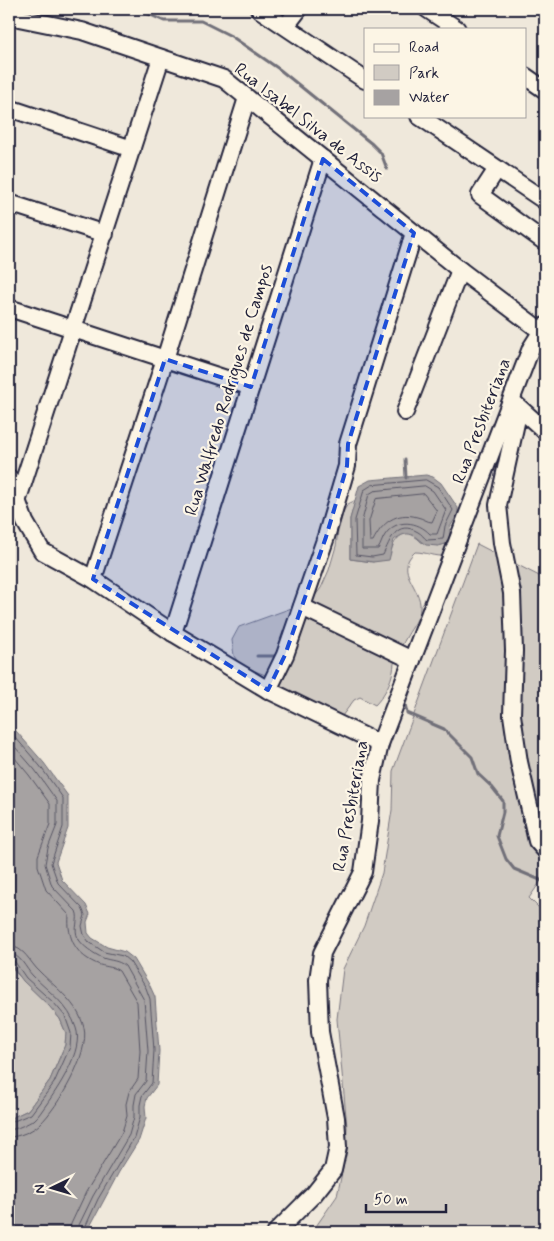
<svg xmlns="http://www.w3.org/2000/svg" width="554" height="1241" viewBox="0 0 554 1241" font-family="Mynerve,sans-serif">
  <rect width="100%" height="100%" fill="#efe8db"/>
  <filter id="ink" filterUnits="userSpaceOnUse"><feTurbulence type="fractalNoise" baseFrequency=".02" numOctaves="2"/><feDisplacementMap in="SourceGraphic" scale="10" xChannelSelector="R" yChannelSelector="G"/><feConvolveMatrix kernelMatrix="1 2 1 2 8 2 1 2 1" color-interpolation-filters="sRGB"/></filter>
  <g filter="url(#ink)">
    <g fill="#d1cbc3" stroke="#7a767f">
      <path d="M356,500L350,519V559L373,562L390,554C394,537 408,524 421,542L438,546L449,543L446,556C435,557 426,552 415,552C393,571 422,587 420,608C420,618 412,627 407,636C403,643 398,652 395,660C393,665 394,670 392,675C389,686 383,697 375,705L360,697L354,700L339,720L314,712L268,676L255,671L238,662L234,656L232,640L239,627L311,601L321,588L329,570L336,546L338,531L344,510L348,504Z"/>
      <path d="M477,544L545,579V875L529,898L545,914V1232H312L337,1196L345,1159L347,1127L337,1019L343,969L364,926L382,873L392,810L393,771Z"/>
      <path d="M9,962L16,973L50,1007L60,1019L66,1033L65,1045L50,1080L28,1110L9,1119Z"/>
    </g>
    <g fill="#a6a2a2" stroke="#716f79">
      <path d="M426,475L433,477L441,483L458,508V514L450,527L449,543L438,546L426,545C413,536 410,528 394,540L389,560L373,562L350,559V519L359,486L370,480Z"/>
      <path d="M9,723L44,763L68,796V828L56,862L62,880L86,905L90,914L87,922L88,933L92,938L107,947L125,952L134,959L150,986L155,997L159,1051L157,1085L147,1098L145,1106L146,1118L139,1140L119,1172L87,1232H9V1119L28,1110L50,1080L65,1045L66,1033L60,1019L50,1007L23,981L9,962Z"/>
    </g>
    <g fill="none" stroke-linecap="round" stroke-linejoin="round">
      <g stroke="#575564" stroke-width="1">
        <path d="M426,480L438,487L453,510L445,526L443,539L427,540C424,538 422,534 418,532C396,519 390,541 383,555L372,557L356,555L355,520L364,490L372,485Z"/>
        <path d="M425,486L433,491L446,510L437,534H430C418,521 396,518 385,535C382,539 381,545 378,549H362V521L369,494L374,491Z"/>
        <path d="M424,494L437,511L432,522C427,522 423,518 417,517C396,511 382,523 373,541H370L369,521L376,499Z"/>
        <path d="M9,730L40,766L63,798V827L51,863L58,883L82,908L85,915L82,926L84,935L89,942L104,952L123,956L130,962L146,988L150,999L154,1050L152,1083L142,1096L140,1105V1117L134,1138L98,1199L83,1232"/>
        <path d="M9,740L35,770L57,801V825L48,848L45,864L52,886L76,911C80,919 73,929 78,938C82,946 94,954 103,958C111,961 118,960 125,966L144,1000L148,1051L146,1081L136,1094L134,1105V1117L129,1135L93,1196L78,1227L77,1232"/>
        <path d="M9,751L29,775L50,804V824L38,856V866L46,890L69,915C67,939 76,956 100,965C107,967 114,967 119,971L137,1002L140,1051L138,1079L129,1092L126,1104L127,1116L122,1132L86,1192L71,1224L69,1232"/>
        <path d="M9,946C25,947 29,962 40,972C57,989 78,1003 84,1028C90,1053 58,1107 40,1124C33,1131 18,1137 9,1137"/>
        <path d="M9,954C21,954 25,968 33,976C50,993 69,1005 76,1028C84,1050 58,1088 46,1105C42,1110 39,1116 34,1120C27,1124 17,1129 9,1130"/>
        <path d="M9,960L15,962L26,978L54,1003L65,1016L71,1033L70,1047L54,1083L31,1114L9,1123"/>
      </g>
      <g stroke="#716f79" stroke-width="3">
        <path d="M137,9L164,21H201L231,36L279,69L372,144L381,153L387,169"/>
        <path d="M405,459L406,478"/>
        <path d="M257,656H278"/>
        <path d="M414,678L405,704L407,713L444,729L472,757L478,774L492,787L503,801V812L497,836L506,859L514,869L545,882"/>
      </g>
      <defs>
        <g id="minor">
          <path d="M259,9L365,80"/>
          <path d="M427,9L457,29"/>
          <path d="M9,16L82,31L224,79L460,270L545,334"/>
          <path d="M286,26L299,9"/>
          <path d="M525,76L545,90"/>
          <path d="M9,108L132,149"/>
          <path d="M419,116L545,201"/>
          <path d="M497,169L480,195L545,242"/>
          <path d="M9,203L105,234"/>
          <path d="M9,308L251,387"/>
          <path d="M513,402L545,431"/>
          <path d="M519,409L498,505L502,543L512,593L514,651L512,715L519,762L537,841L545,850"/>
          <path d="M405,412L460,270"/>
          <path d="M9,478L25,522L42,551L93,579L173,633L268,690L380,744"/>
          <path d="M17,502L161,58"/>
          <path d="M93,579L165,359L247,98"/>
          <path d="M302,607L412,660"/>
          <path d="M173,633L323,159"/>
          <path d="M268,690L285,655L326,537L347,466L348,444L414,233"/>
          <path d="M276,1232L314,1194L333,1170L338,1147L336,1118L320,1032L318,980L322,953L363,872L370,821L372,780L380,744L531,348L545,326"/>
        </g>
      </defs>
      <use href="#minor" stroke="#22223b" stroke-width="20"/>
      <use href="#minor" stroke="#fcf5e5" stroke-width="16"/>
    </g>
  </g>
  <path fill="#1d4ed8" fill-opacity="0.2" stroke="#1d4ed8" stroke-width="4" stroke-dasharray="10 6" stroke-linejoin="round" d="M323,159L414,233L348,444L347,466L326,537L285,655L268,690L93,579L165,359L251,387Z"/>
  <g text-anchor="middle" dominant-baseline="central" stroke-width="4.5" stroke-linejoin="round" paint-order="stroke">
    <g font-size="18" fill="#22223b" stroke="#fcf5e5">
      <text transform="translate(308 123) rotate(38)">Rua Isabel Silva de Assis</text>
      <text transform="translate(229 390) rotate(-73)">Rua Walfredo Rodrigues de Campos</text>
      <text transform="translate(482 421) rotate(-69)">Rua Presbiteriana</text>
      <text transform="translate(351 806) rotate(-80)">Rua Presbiteriana</text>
    </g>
  </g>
  <rect width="554" height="1241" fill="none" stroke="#fcf5e5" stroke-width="30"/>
  <rect x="15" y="15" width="524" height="1211" fill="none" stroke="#22223b" stroke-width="2" filter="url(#ink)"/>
  <rect x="364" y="28" width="162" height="90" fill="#fcf5e5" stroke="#a5a1a1"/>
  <rect x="374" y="44" width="25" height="8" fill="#fcf5e5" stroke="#a5a1a1"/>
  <text x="409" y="52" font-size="15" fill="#22223b">Road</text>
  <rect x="374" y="65" width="25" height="15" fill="#d1cbc3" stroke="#a5a1a1"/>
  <text x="409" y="78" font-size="15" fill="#22223b">Park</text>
  <rect x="374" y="90" width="25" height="15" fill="#a6a2a2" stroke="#a5a1a1"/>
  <text x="409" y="102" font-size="15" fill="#22223b">Water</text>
  <g transform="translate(52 1188) rotate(265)" stroke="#fcf5e5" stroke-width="4" paint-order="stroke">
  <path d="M0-4L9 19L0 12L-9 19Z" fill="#22223b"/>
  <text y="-8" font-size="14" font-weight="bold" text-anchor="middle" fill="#22223b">N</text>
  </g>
  <path d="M366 1204v8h80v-8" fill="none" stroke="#22223b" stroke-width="2.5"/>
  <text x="374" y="1204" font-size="15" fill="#22223b" stroke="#fcf5e5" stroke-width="4" paint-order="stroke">50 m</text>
</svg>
